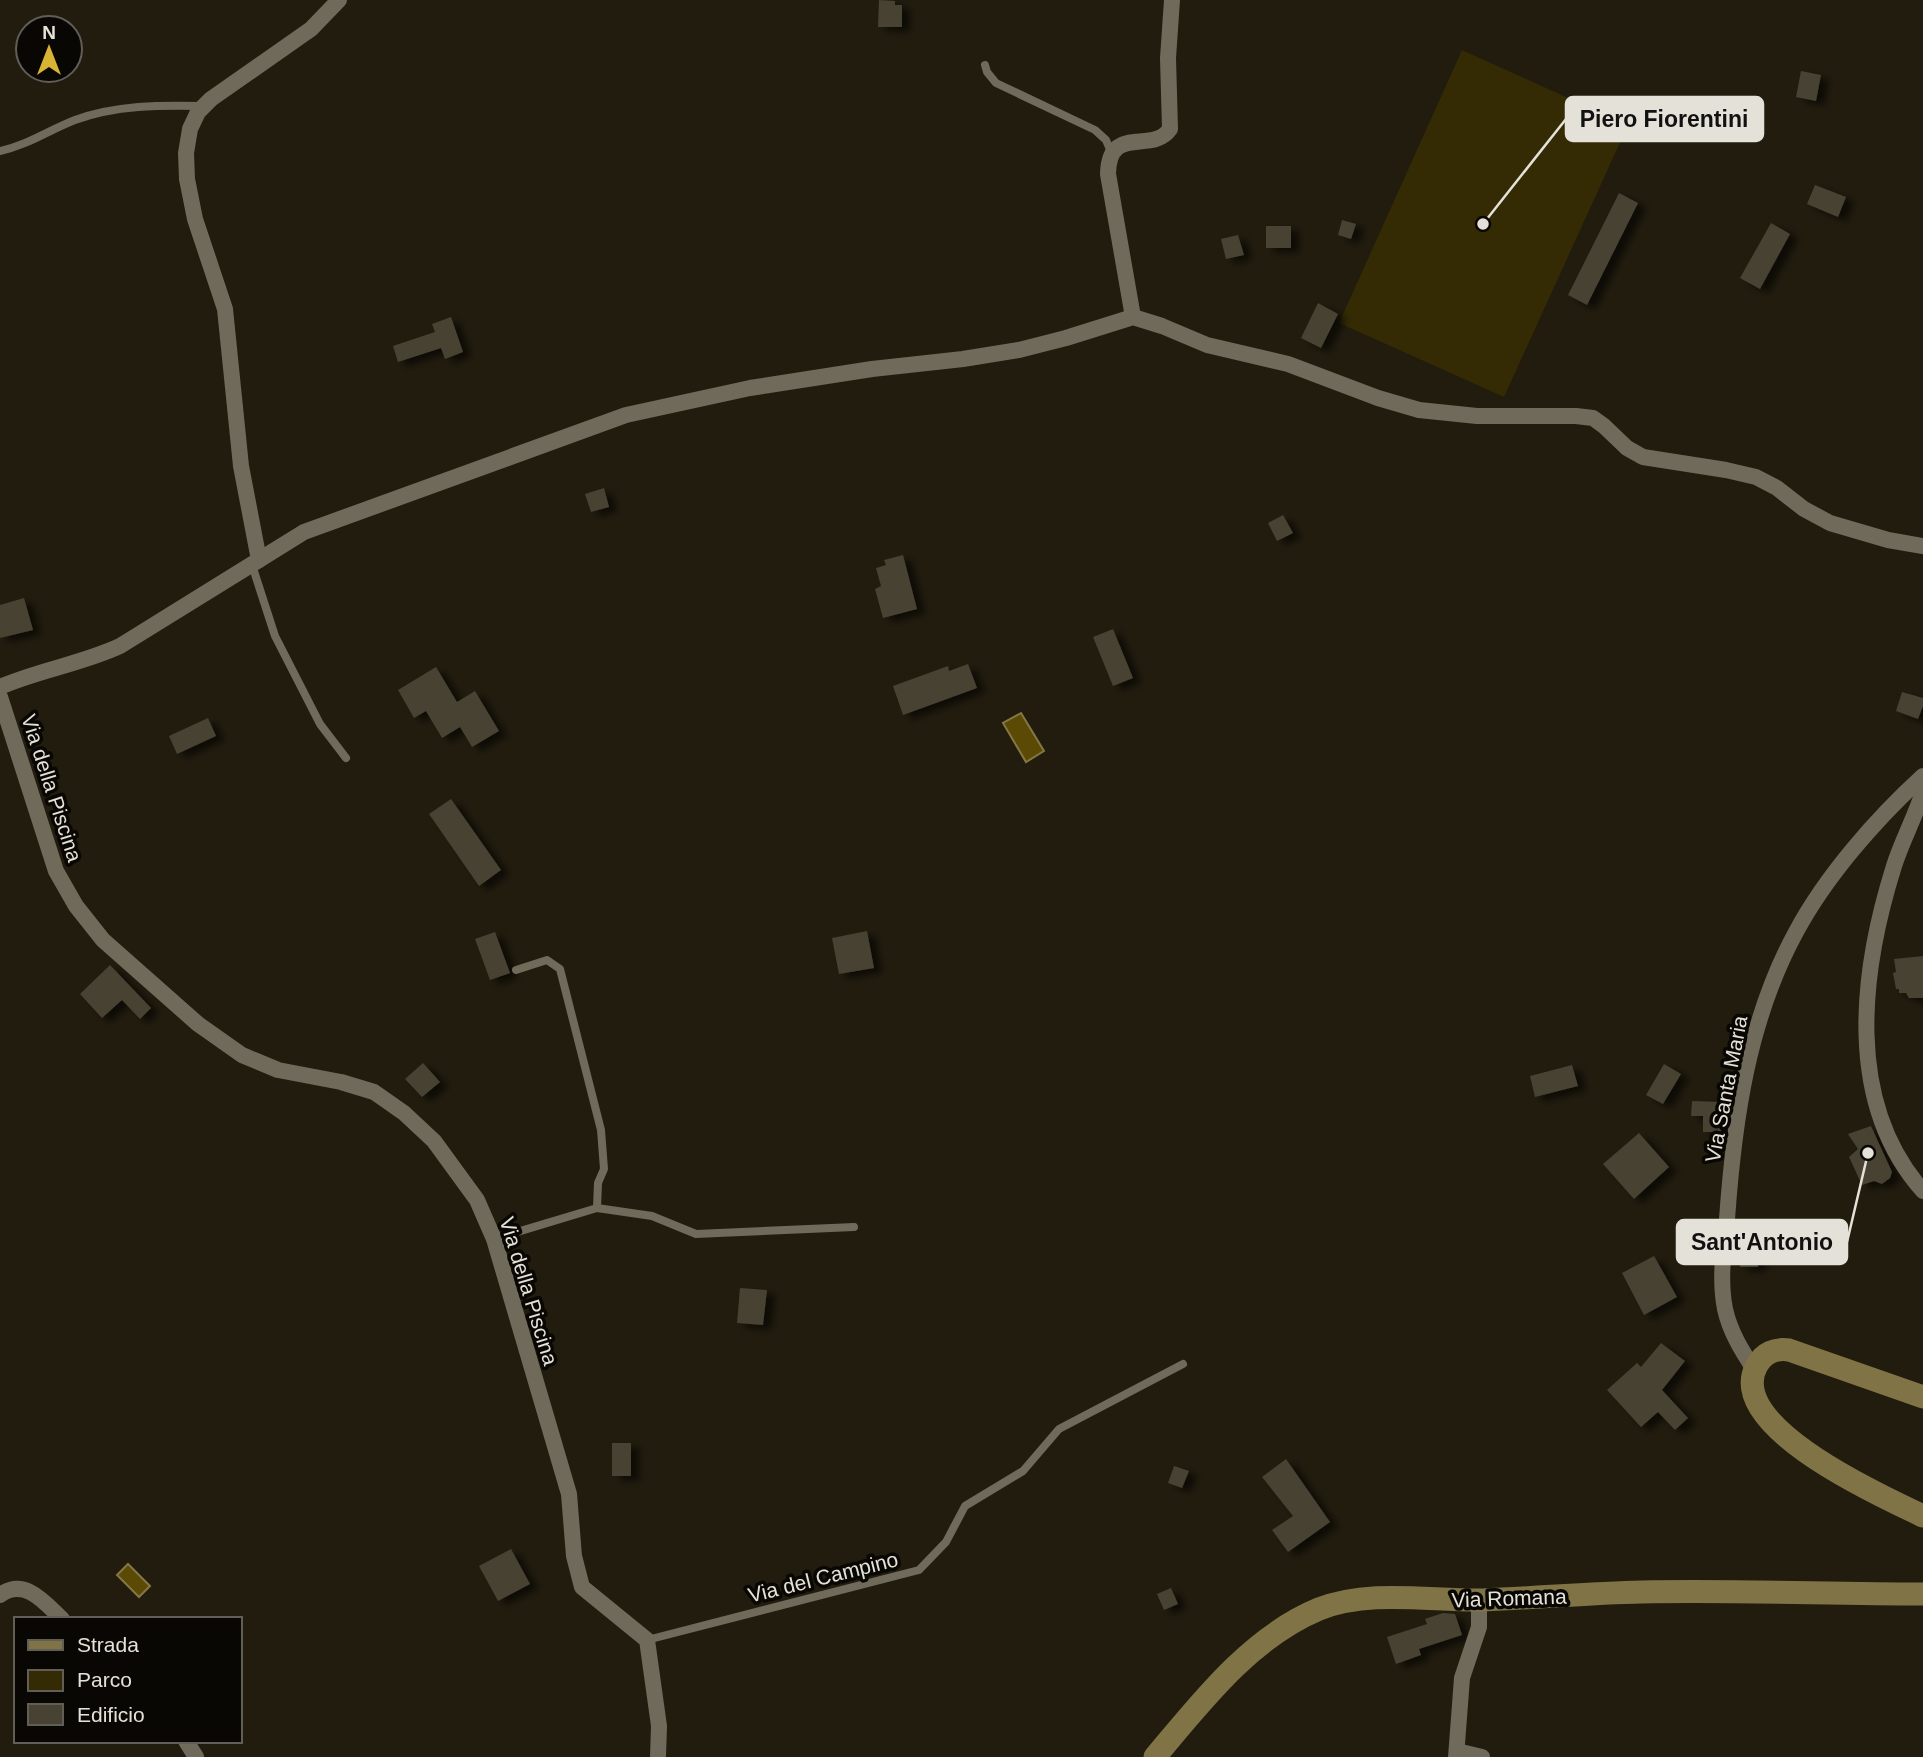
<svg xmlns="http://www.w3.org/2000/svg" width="1923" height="1757" viewBox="0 0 1923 1757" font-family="Arial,sans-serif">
  <defs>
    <filter id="shadow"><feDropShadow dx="8" dy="4.5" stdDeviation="3.5" flood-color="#0009"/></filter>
  </defs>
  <rect width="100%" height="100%" fill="#211c0e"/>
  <path fill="#342a04" d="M1462,50L1628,125L1504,397L1339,323Z"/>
  <g fill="#5b4a05" stroke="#847744" stroke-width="2">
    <path d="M1021,713L1044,751L1026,762L1003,723Z"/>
    <path d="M128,1564L150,1586L139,1597L117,1575Z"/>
  </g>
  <g fill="#474232" filter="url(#shadow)">
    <path d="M879,0L895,1V5H902V27H878Z"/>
    <path d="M1801,71L1821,75L1816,101L1796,97Z"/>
    <path d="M1815,185L1846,197L1838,217L1807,204Z"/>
    <path d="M1619,193L1638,203L1587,305L1568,295Z"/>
    <path d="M1342,220L1356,224L1351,239L1338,235Z"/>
    <path d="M1771,223L1790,234L1760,289L1740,278Z"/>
    <rect x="1266" y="226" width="25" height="22"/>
    <path d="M1238,235L1244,255L1226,259L1221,239Z"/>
    <path d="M1318,303L1338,314L1321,348L1301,338Z"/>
    <path d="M451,317L463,352L445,359L441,348L398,362L393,346L435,332L432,324Z"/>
    <path d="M604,488L609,507L591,512L585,494Z"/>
    <path d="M1283,515L1293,533L1277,541L1268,523Z"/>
    <path d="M903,555L917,609L883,618L875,589L881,586L876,568L886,565L884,560Z"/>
    <path d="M24,598L33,630L0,638V605Z"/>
    <path d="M1113,629L1133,678L1113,686L1093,637Z"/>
    <path d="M968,664L977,688L903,715L893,686L948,666L949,671Z"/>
    <path d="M436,667L457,702L475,691L499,731L472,747L460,727L442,738L426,711L414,718L398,690Z"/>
    <path d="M1902,692L1923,698V706L1918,719L1896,711Z"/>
    <path d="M208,718L216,736L177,754L169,736Z"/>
    <path d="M451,799L501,870L479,886L429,814Z"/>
    <path d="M867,931L874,968L839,974L832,938Z"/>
    <path d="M495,932L510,973L490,980L475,939Z"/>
    <path d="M1923,956V998H1909L1906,993H1899V989H1896L1893,973L1896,972L1894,959Z"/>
    <path d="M110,965L151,1008L140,1019L122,1000L102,1018L80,994Z"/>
    <path d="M423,1063L440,1082L422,1097L405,1079Z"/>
    <path d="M1664,1064L1681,1074L1663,1104L1646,1095Z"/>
    <path d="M1572,1065L1578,1086L1535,1097L1530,1076Z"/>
    <path d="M1692,1101L1722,1102L1721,1132H1703V1116H1691Z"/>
    <path d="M1871,1126L1892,1172L1890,1178L1882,1184L1874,1181L1862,1185L1849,1157L1858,1149L1848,1134Z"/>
    <path d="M1639,1133L1669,1167L1634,1199L1603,1164Z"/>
    <path d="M1741,1247L1759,1248L1758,1267H1740Z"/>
    <path d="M1654,1256L1677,1297L1644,1315L1622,1273Z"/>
    <path d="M740,1288L767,1290L763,1325L737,1323Z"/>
    <path d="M1661,1343L1685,1361L1662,1390L1688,1418L1675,1430L1658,1412L1641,1427L1607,1390L1637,1363L1641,1367Z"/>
    <rect x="612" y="1443" width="19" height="33"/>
    <path d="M1286,1459L1330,1522L1288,1552L1272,1530L1293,1516L1262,1477Z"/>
    <path d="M1174,1466L1189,1471L1182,1488L1168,1483Z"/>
    <path d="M511,1549L530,1584L498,1601L479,1566Z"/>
    <path d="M1171,1588L1178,1604L1164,1610L1157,1594Z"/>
    <path d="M1443,1613L1455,1614L1462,1635L1419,1649L1421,1655L1396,1664L1387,1637L1427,1624L1425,1619Z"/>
  </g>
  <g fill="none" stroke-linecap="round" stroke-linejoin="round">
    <g stroke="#6f6a59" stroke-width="8">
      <path d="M985,65L987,72L996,83L1095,130L1106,140L1111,152"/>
      <path d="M0,151C28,145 49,130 75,120C116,105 160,105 203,106"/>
      <path d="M252,565L275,636L320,724L346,758"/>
      <path d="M516,970L547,960L560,969L601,1130L604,1169L598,1183L597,1208"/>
      <path d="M494,1239L597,1208L652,1216L696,1234L854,1227"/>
      <path d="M647,1640L919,1570L946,1542L965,1506L1023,1471L1059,1429L1183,1364"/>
    </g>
    <g stroke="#6f6a59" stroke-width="16">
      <path d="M1133,317L1108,174C1109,123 1152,155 1170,129L1168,58L1172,0"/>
      <path d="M259,560L241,466L225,309L195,219L187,179L186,153L190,129L198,112L211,99L311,29L339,0"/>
      <path d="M0,687C39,670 81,664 120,646L304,532L626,415L750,388L872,369L963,359L1019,350L1066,338L1133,317L1162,326L1207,345L1288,364L1378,398L1419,410L1477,416H1576L1593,418L1604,426L1627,448L1643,457L1726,470L1756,477L1777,488L1804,509L1830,523L1888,540L1923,546"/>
      <path d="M0,697L56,871L76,906L103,940L198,1024L242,1055L278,1070L341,1082L374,1092L404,1113L434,1141L477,1200L494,1239L569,1494L574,1556L582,1587L647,1640L659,1726L658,1757"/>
      <path d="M1923,792C1915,817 1902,841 1894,866C1861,971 1844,1102 1923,1191"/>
      <path d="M1755,1371C1742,1351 1730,1332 1725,1309C1719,1279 1724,1248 1727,1219C1734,1120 1748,1020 1796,932C1826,876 1876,819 1923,776"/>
      <path d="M0,1595C25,1577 45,1603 62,1619"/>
      <path d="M186,1741L196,1757"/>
      <path d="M1457,1751L1482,1757"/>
      <path d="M1456,1757L1462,1678L1479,1627V1600"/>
    </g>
    <g stroke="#807446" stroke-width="23">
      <path d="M1923,1397L1789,1350C1775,1348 1764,1353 1757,1365C1723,1426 1883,1497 1923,1516"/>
      <path d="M1155,1757C1201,1702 1251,1637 1319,1609C1370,1589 1430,1601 1483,1600C1536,1598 1589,1593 1642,1592C1735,1590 1829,1594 1923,1594"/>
    </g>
  </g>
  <g text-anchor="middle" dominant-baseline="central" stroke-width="7" stroke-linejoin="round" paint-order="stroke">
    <g font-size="21" fill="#e4e1d8" stroke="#090703">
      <text transform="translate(52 788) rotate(72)">Via della Piscina</text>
      <text transform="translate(1726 1089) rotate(-79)">Via Santa Maria</text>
      <text transform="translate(529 1291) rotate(73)">Via della Piscina</text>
      <text transform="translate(823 1577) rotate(-14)">Via del Campino</text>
      <text transform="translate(1509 1598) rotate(-2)">Via Romana</text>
    </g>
  </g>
  <path fill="none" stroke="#e4e1d8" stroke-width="2.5" d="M1483 224L1566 119M1868 1153L1847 1242"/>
  <g fill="#e4e1d8" stroke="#090703" stroke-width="2.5">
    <circle cx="1483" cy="224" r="7"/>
    <circle cx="1868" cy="1153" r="7"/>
  </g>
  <g fill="#e4e1d8" stroke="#e4e1d8" stroke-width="2.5">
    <rect x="1566" y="97" width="197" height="44" rx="7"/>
    <rect x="1677" y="1220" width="170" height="44" rx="7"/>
  </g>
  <g font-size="23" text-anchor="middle" font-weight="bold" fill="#111">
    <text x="1664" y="127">Piero Fiorentini</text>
    <text x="1762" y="1250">Sant'Antonio</text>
  </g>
  <rect x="14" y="1617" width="228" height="126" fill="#090703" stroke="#615e58" stroke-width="2"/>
  <rect x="28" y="1640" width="35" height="10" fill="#807446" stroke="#615e58" stroke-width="2"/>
  <text x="77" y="1652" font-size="21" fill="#e4e1d8">Strada</text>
  <rect x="28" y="1670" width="35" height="21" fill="#342a04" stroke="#615e58" stroke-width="2"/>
  <text x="77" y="1687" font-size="21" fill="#e4e1d8">Parco</text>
  <rect x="28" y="1704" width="35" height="21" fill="#474232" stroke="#615e58" stroke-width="2"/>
  <text x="77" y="1722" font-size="21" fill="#e4e1d8">Edificio</text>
  <g transform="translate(49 49)"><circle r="33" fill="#090703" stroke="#615e58" stroke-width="2"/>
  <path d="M0-5L12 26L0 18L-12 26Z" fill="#d7b434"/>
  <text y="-10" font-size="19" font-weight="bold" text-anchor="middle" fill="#e4e1d8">N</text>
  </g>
</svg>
